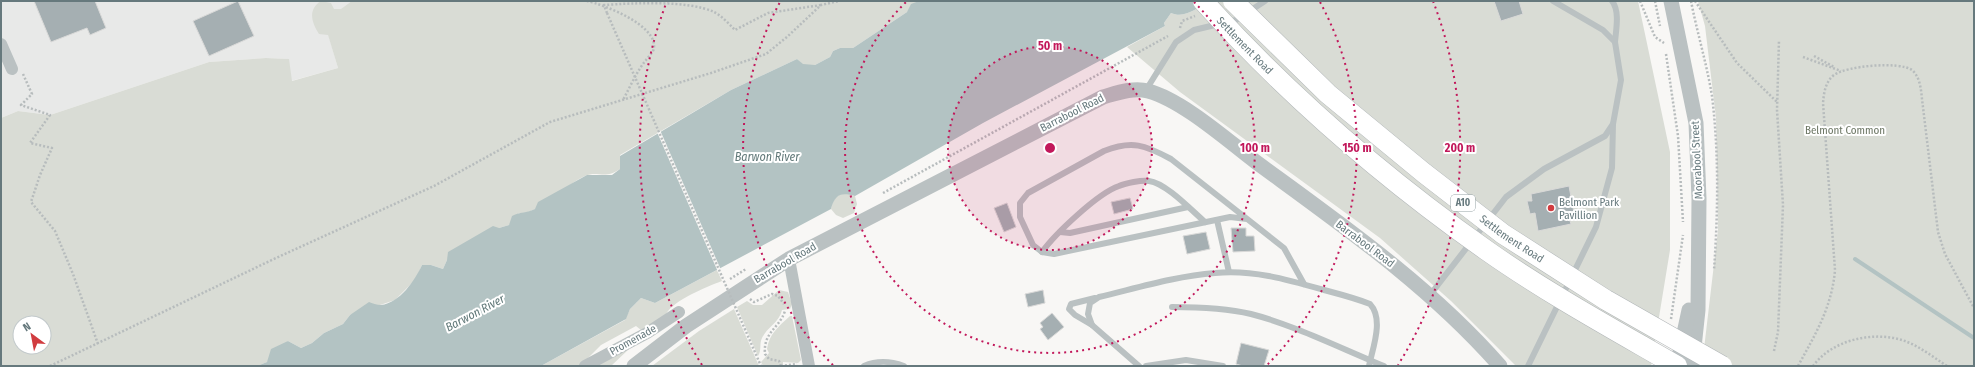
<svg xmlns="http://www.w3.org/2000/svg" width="1975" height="367" viewBox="0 0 1975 367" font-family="'Fira Sans Condensed',sans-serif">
  <rect width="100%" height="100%" fill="#f8f7f5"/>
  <path fill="#e8e9e8" d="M1,1H387L326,27L338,68L291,81L288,59L266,58L209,62L50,115L18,111L1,118Z"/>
  <g fill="#d9dcd5" fill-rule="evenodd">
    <path d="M321,1L331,3L334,9H341L352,1H932L907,12L853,48H840L833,51L830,57L815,65H803L797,59L731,90L620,155V169C604,180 598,170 585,176C566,184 539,215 519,213L509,225L499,228L447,260L443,269L431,265H422L416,279L395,300L350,315L343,324L324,333L312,343L301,348L288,341L267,362L257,366H1V118L18,111L50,115L209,62L266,58L289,59L292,81L338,68L328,35L319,34C312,23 307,10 321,1ZM20,323H44V347H20Z"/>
    <path d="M1209,1H1638L1670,152V250L1651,366H1516L1451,301L1380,238L1180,92L1127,47L1165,26L1164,23L1171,13C1185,19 1197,8 1209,1Z"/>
    <path d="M1698,1H1974V366H1702L1718,230L1716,118L1705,26Z"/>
    <path d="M845,193L855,196L857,204L854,213L843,218L836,215L831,209C833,200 835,195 845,193Z"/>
    <path d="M717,270L722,281C706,287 674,300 666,314L611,366H541L625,320L630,309L641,298L655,303ZM636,326L641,330L587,359L601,345Z"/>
    <path d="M779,290L788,292L792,304L790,309L782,310C779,323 767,327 762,338C759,344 762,350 758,356L737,307L747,301L753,305H762Z"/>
    <path d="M734,309L759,366H652L699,331Z"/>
    <path d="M790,316H792L801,360L798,363L783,362V366H763L761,362L769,353L767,349C769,334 779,326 790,316Z"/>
  </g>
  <path fill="#b3c3c3" d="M919,1H1209C1197,8 1185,19 1171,13L1164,23L1165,26L983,123L855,196C841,192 835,194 831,209L655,303L641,298L630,309L626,319L541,366H257L267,362L271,349L288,341L301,348L312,343L324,333L343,324L350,315L369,302C372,303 377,305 381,305C400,303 415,280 422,265H431L443,269L447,260L448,252L493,226L499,228L509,225L512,216C519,212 527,213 535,209L538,202L587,175H612L620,169V156L731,90L797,59L803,64L815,65L830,57L833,51L840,48H853L907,12L911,4Z"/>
  <path fill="#f8f7f5" d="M660,130L721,270L718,272L657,132Z"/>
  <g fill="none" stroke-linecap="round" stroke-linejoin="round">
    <path stroke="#b3c3c3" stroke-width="4" d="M1855,259L1974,338"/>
  </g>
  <g fill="#a5afb2" stroke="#d9d9d8">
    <path d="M34,1H95L106,28L90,35L87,28L51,42Z"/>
    <path d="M238,1L254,36L209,56L193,21Z"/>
    <path d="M1494,1H1519L1523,14L1501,21Z"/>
    <path d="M1569,186L1574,213L1571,214L1573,220L1570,221L1571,224L1538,231L1535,213L1530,214L1527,201H1532L1531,194Z"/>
    <path d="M1130,198L1133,209L1114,214L1111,202Z"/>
    <path d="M1007,203L1016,227L1004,232L994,208Z"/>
    <path d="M1231,228H1246V236H1254L1255,251L1233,252Z"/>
    <path d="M1206,232L1210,249L1187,254L1183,236Z"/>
    <path d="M1043,290L1045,303L1028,307L1025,294Z"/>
    <path d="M1052,313L1064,327L1048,340L1040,329L1043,327L1040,323Z"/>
    <path d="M1241,343L1269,350L1264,366H1243L1236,364Z"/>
  </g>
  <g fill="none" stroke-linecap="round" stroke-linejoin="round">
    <g stroke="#b7bcbd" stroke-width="2.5" stroke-dasharray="2 2" stroke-linecap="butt">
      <path d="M587,1C605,5 656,25 654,47C654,52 649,56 646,60C637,71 630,87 623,100"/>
      <path d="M1640,1L1655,37L1664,43"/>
      <path d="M1655,1L1660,26"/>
      <path d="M1691,1C1697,32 1707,65 1712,96C1719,153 1718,213 1714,270"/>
      <path d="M1695,1L1737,63L1777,102"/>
      <path d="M607,13L604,5C634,3 688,0 714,12C722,16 729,24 735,30L768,13L821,5"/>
      <path d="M1180,28L1182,21L1195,16"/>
      <path d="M1666,54L1678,136L1683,222"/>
      <path d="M1814,56L1834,67"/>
      <path d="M1803,57L1841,71"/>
      <path d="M23,74L32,94L21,105L50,115L30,143L52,148L40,175L31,202L55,231L73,274L98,344"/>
      <path d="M883,193L1168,36"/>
      <path d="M730,279L746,269"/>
      <path d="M750,299L754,302L772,294L778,296L784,304"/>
      <path d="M1671,319L1683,235"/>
      <path d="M1774,351L1778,332L1783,205L1777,110L1779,40"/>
      <path d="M50,366L276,258L434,186L550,122L711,73L766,54L787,37L821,5L839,1"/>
      <path d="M781,366L779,361L769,359L765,354C763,332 779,329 785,311"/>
      <path d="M781,366L797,364"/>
      <path d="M1798,366C1815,335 1832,307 1835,270L1823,103C1824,93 1825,82 1834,75C1846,66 1899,61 1912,70C1920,77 1921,89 1922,99L1938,232L1945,254L1974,308"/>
      <path d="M1813,366C1832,340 1872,331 1902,340C1918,345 1933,357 1947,366"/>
    </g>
    <g stroke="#bac1c2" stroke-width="6">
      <path d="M1612,1C1620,11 1616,30 1615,42"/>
      <path d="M1146,90L1176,42L1194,30L1236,20L1265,1"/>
      <path d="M1247,219L1230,217L1054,254L1042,252L1033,245L1020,217V203L1028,193L1104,151C1132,140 1145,145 1171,159L1284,248L1304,284"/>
      <path d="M1217,220L1229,272"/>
      <path d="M1060,232L1070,233L1188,207"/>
      <path d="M1042,252C1055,234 1098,193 1119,186C1126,183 1141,180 1149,181C1166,183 1192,211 1205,222"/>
      <path d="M1430,295L1506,197L1544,169L1605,136L1613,124L1621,80L1615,42L1603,30L1553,1"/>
      <path d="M1172,307C1198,307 1226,308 1251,314C1294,325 1342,349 1384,366"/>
      <path d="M1092,325L1075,315L1069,309L1071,304L1095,298"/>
      <path d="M864,366C878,360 890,361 904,366"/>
      <path d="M1139,366L1092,325L1088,314L1090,303L1099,297C1137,288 1176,276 1215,273C1252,269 1289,280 1324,290C1339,294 1355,298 1370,304C1384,319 1373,347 1369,366"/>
      <path d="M1146,366L1186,360L1223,366"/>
      <path d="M1528,366L1596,227L1612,168L1613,124"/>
    </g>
    <g stroke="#bac1c2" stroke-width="12">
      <path d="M1,44L12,69"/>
      <path d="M789,259L809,366"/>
      <path d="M585,366L647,333L679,312"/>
    </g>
    <g stroke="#bac1c2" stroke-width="15">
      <path d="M1671,1L1696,123L1699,199L1698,310L1692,366"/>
      <path d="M634,366L686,326L789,259L1103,97C1117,93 1133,87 1148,91C1182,100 1227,140 1256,162C1342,225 1430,286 1500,366"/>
      <path d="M1677,366L1689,310"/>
    </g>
    <defs>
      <g id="trunk-bridge">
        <path id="s1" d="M1203,1C1287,94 1384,178 1486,250C1547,293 1613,329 1677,366"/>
        <path id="s2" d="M1233,1L1328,94L1424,173L1503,234L1606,300L1722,366"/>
      </g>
    </defs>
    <use href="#trunk-bridge" stroke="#b1b6b8" stroke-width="21" stroke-linecap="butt"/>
    <path stroke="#b7bcbd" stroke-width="2.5" stroke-dasharray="2 2" stroke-linecap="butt" d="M607,13L761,366"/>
    <use href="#trunk-bridge" stroke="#fff" stroke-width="20"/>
  </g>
  <circle cx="1050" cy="148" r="102" fill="#c2185b" fill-opacity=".12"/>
  <g fill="none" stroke="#c2185b" stroke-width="2" stroke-dasharray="2 4">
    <circle cx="1050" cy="148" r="102"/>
    <path d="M1194 2A205 205 0 1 1 906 2"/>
    <path d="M833 365A307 307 0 0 1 780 2M1320 2A307 307 0 0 1 1267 365"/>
    <path d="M702 365A410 410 0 0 1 667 1M1433 1A410 410 0 0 1 1398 365"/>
  </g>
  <circle fill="#d13c40" stroke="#fff" stroke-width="1.5" cx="1551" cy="208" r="4"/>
  <g text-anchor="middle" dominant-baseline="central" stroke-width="4" stroke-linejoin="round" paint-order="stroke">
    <rect fill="#fff" stroke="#94a1a4" stroke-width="1" x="1451" y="195" width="24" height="16" rx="3"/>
    <g font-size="10" font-weight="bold" fill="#66797d">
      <text x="1463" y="203">A10</text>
    </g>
    <g font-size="11" fill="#66797d" stroke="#fff">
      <text stroke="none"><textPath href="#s1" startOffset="61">Settlement Road</textPath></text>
      <text transform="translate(1072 113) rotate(-27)">Barrabool Road</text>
      <text transform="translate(1697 160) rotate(-93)">Moorabool Street</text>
      <text stroke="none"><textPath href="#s2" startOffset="367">Settlement Road</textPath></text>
      <text transform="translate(1365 244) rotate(37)">Barrabool Road</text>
      <text transform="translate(785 263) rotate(-30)">Barrabool Road</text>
      <text transform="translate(633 340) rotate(-29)">Promenade</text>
    </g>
    <g font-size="11" fill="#6c7664" stroke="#fff">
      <text x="1845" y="130">Belmont Common</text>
    </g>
    <g font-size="11" fill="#66797d" stroke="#fff" text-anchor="start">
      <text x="1559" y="202">Belmont Park<tspan x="1559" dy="13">Pavillion</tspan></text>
    </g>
    <g font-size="12" font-style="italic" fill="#607878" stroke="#fff">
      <text x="767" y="157">Barwon River</text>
      <text transform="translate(475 313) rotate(-28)">Barwon River</text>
    </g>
  </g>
  <circle cx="1050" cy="148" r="6" fill="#c2185b" stroke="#fff" stroke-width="2"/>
  <g font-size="12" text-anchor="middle" font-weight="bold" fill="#c2185b" stroke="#fff" stroke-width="4" stroke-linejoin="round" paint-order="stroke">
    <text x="1050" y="50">50 m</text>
    <text x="1255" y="152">100 m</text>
    <text x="1357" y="152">150 m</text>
    <text x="1460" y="152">200 m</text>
  </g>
  <rect width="1975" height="367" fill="none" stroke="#66797d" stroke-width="4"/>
  <g transform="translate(32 335) rotate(328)"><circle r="19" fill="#ffffff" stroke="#c2c9cb"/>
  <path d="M0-3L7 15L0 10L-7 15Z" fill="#d13c40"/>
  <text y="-6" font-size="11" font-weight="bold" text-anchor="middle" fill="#66797d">N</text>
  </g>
</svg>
